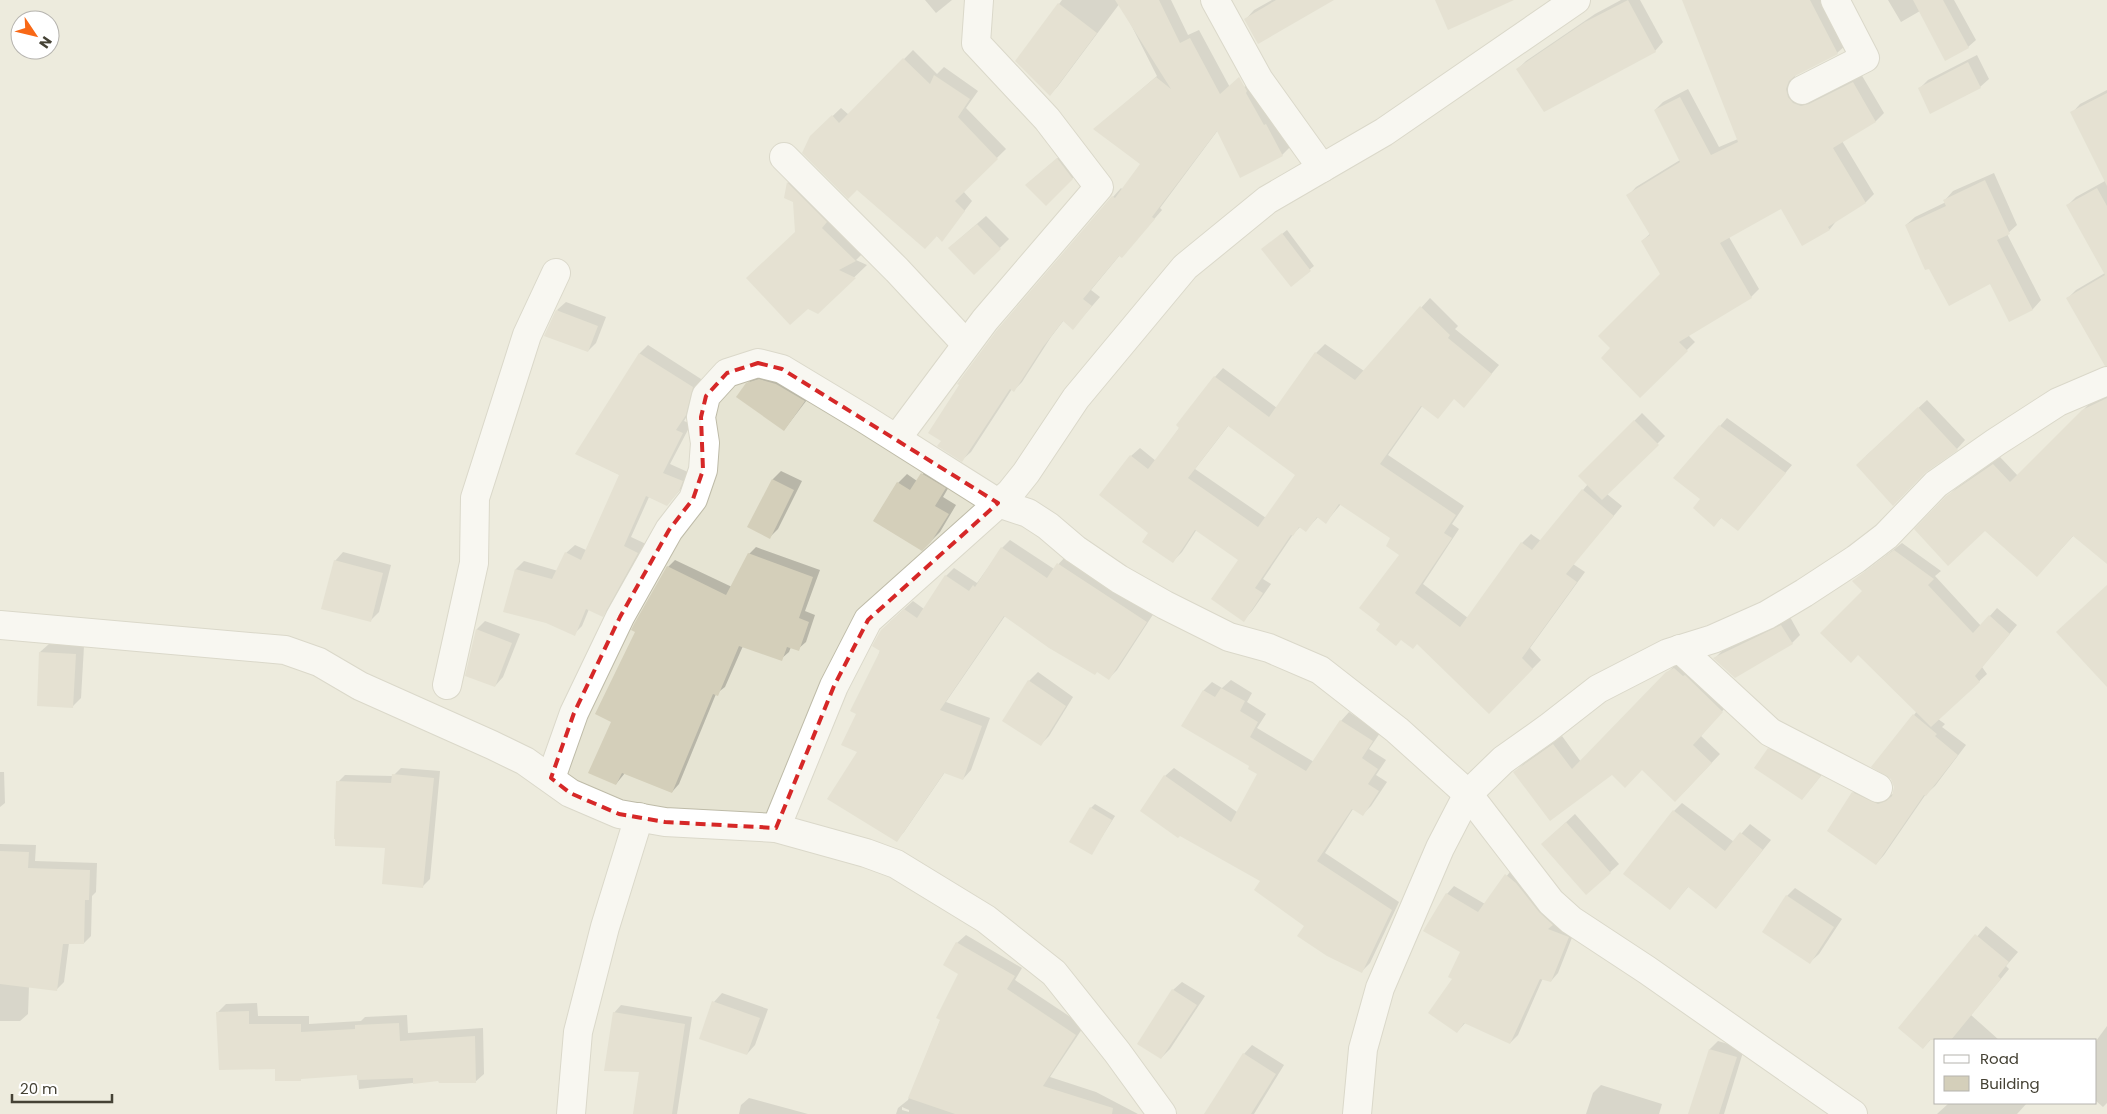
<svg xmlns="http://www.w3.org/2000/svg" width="2107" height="1114" viewBox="0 0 2107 1114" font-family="Poppins,sans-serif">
  <rect width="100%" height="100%" fill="#f2f1e5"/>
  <path fill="#e6e4d3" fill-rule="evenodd" d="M0,0H2107V1114H0ZM20,20H50V50H20ZM1936,1040H2096V1103H1936Z"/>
  <g fill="#0003" fill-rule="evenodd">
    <path d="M925,0H952L936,13Z"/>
    <path d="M1062,0H1171L1188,35L1199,30L1233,93L1253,82L1291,146L1282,155L1218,130L1160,208L1162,210L1130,247L1120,255L1091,290L1100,297L1073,328L1064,320L1051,337L1022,382L1014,390L1012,389L971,452L962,460L1113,197L1121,188L1123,190L1141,164L1095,129L1157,76L1120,3L1058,86L1050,95L1017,62Z"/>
    <path d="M1272,0H1313L1246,19L1254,10Z"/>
    <path d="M1621,0H1640L1663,42L1655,51L1518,69L1526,61L1595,14Z"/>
    <path d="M1683,0H1822L1846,45L1837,53L1796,74L1794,79L1861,74L1884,113L1876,121L1842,141L1874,194L1866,202L1837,220L1830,229L1802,244L1782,207L1729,237L1759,289L1751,297L1688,335L1695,342L1640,396L1612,348L1662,274L1642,241L1651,233L1628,196L1636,187L1680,160L1655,110L1663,102L1688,89L1719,147L1738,139Z"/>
    <path d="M1888,0H1954L1976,40L1968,47L1920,11L1901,22Z"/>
    <path d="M913,50L937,74L944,67L978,91L966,108L1006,149L963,191L972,201L942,240L811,137L841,108L849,115Z"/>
    <path d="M1977,55L1989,79L1980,87L1920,88L1928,80Z"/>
    <path d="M2107,90V169L2072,113L2080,104Z"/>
    <path d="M1066,151L1081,170L1046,204L1026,185Z"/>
    <path d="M801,171L868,248L856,260L867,265L818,312L797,232L794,201L786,197L788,183Z"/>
    <path d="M1994,173L2017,225L2007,234L2041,300L2033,309L2010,320L1990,283L1906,225L1915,217L1946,202L1945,200L1953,191Z"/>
    <path d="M2105,181L2107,184V346L2068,298L2076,290L2105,273L2068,205L2076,197Z"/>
    <path d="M986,216L1009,239L974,273L949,248Z"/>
    <path d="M1287,230L1314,266L1291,285L1267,246Z"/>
    <path d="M1430,298L1458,326L1455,329L1499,365L1464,406L1455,398L1423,405L1388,455L1464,506L1452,524L1459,529L1423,584L1468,618L1522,543L1531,534L1541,541L1588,484L1580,476L1642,413L1665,436L1607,494L1622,506L1573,564L1585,572L1530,648L1541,660L1489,713L1417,642L1382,624L1401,554L1392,538L1341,504L1326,522L1318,517L1306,530L1301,526L1294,533L1263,579L1271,584L1252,611L1244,620L1240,559L1197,529L1182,552L1173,561L1150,533L1131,456L1140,448L1156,461L1215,377L1223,368L1277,408L1316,353L1325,344L1364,371ZM1229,425L1297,475L1266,518L1195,469Z"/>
    <path d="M566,302L606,317L596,343L588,351L557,310Z"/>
    <path d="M648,345L701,379L694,405L684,421L691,424L670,464L690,473L687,482L667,505L649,497L631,537L646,544L611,607L602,615L589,609L582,626L574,634L546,622L504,611L516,569L524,561L558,571L566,553L575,545L586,550L620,475L577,454L640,353Z"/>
    <path d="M756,375L813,392L784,430L747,384Z"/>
    <path d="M2107,395V562L2074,535L2044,568L1985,530L1916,529L1955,489L2000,457L2018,476L2090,403Z"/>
    <path d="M1927,400L1965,440L1957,449L1866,456Z"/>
    <path d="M1727,418L1792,465L1738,530L1722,517L1714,525L1701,499L1675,478Z"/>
    <path d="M930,465L953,480L943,497L956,505L940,532L930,542L875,520L898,483L907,474L917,481Z"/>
    <path d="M781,471L802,481L778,529L770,537L749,527L773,479Z"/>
    <path d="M1010,540L1054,569L1066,556L1154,613L1117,670L1109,678L1005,616L946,702L990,718L971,770L963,779L945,772L904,832L896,840L858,751V714L890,622L913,601L924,609L946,576L954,568L977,583L1002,548Z"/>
    <path d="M1902,543L1941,571L1935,576L1981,626L1997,608L2017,625L1982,667L1987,674L1938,719L1945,724L1942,727L1966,745L1935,786L1926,794L1884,855L1876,864L1853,793L1862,784L1887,796L1893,794L1914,715L1917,711L1864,591L1854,581Z"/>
    <path d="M756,547L820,570L805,611L815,615L806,642L798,649L791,647L789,652L781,659L743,646L725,687L716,694L679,784L672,792L625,773L616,784L613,721L668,567L675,560L732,587L749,554Z"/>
    <path d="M343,552L391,565L379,612L371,620L335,561Z"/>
    <path d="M1790,617L1800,635L1792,643L1715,658L1723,650Z"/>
    <path d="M485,621L520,634L503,677L495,686L466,675L477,629Z"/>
    <path d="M49,644L84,646L81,698L73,706L40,652Z"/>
    <path d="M1676,664L1730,702L1701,736L1720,754L1684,792L1642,768L1612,773L1515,772L1523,764L1562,736L1581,762Z"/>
    <path d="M1038,672L1073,697L1049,736L1041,744L1004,721L1029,681Z"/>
    <path d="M1231,680L1252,693L1247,702L1266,714L1257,728L1314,762L1341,721L1349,712L1380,733L1369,749L1386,760L1376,775L1387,782L1371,806L1363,814L1353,809L1325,853L1399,902L1370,963L1361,972L1306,926L1165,776L1174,768L1237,812L1259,773L1251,766L1183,726L1204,690L1212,682L1222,688Z"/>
    <path d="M1777,741L1828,767L1802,799L1769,749Z"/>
    <path d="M401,768L440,771L430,879L422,887L386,846L338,782L345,775L393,776Z"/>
    <path d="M0,772H4L5,803L0,807Z"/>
    <path d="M1682,803L1734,842L1750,824L1771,840L1716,908L1689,886L1670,908L1674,811Z"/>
    <path d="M1095,804L1115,816L1091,854V808Z"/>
    <path d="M1575,814L1619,864L1586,894L1551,836Z"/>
    <path d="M0,844L36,845L35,861L97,863L96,892L92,896L91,936L84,943H69L64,982L57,989L29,986L28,1014L20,1021H0Z"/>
    <path d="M1513,868L1575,930L1558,973L1551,981L1543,978L1518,1035L1510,1043L1466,1022L1457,1032L1454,979L1461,952L1447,894L1454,886L1485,904Z"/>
    <path d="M1795,888L1842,919L1819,954L1810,962L1787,896Z"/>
    <path d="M1986,926L2018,952L2006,966L2009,969L1971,1015L1999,1040H1938L1934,1036L1923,1048L1900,1028Z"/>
    <path d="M966,935L1022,968L1015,980L1084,1026L1050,1077L1096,1092L1138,1114H896L898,1108L908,1100L959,974L957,943ZM902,1107L909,1110V1112L902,1110Z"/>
    <path d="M1182,982L1205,996L1170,1049L1161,1058L1173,990Z"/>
    <path d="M722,993L768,1009L755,1045L747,1054L714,1002Z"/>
    <path d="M257,1003L258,1016H309V1024L361,1021L365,1017L407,1015L408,1033L483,1028L484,1074L475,1082L439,1080L359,1089L358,1074L277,1067L218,1012L226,1004Z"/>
    <path d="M621,1005L692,1017L677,1114H634L641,1070L614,1013Z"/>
    <path d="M2107,1026V1103L2103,1107L2096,1101V1041Z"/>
    <path d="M1718,1041L1744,1049L1724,1114H1690L1710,1049Z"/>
    <path d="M1252,1045L1284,1065L1254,1114H1206L1244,1054Z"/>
    <path d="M1601,1085L1662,1104L1659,1114H1586L1593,1093Z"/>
    <path d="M749,1098L808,1114H739L741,1105Z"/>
    <path d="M1949,1103H2027L2017,1114H1937Z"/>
  </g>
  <g fill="#d4cfba" fill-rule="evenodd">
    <path d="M1115,0H1159L1180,43L1190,38L1220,94L1239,77L1247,91L1246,93L1264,125L1266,124L1283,156L1240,178L1217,131L1152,217L1155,219L1122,258L1119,256L1083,299L1092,306L1073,330L1063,321L1043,347L1014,392L1010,389L962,462L937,446L941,441L928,433L959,385L957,384L997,330L1112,196L1115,198L1140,164L1093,129L1156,77L1171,89Z"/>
    <path d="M1276,0H1334L1258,44L1244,19Z"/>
    <path d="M1435,0H1514L1448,30Z"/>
    <path d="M1628,0L1656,52L1544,112L1516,69L1585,22Z"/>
    <path d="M1682,0H1810L1838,54L1795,76L1789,81L1786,89L1788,97L1793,103L1801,106L1809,104L1853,82L1876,122L1833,148L1866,203L1828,227L1830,230L1802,246L1781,209L1720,243L1752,298L1679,342L1688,351L1640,398L1601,358L1610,348L1598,336L1660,274L1641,241L1650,235L1626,195L1680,162L1654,110L1680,97L1711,155L1738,142Z"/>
    <path d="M1913,0H1943L1969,48L1945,61Z"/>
    <path d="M1058,3L1097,33L1050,96L1015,61Z"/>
    <path d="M903,58L930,84L934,75L970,99L958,117L998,159L955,201L965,211L942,242L937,236L925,249L857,190L848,199L802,153L810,136L832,115L839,123Z"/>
    <path d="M1968,62L1981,88L1930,114L1918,88Z"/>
    <path d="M2107,93V186L2070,112Z"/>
    <path d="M1057,158L1073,179L1046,206L1025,185Z"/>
    <path d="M1985,180L2010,234L1997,240L2033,310L2009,322L1990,284L1949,306L1929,269L1925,270L1905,225L1946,206L1943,200Z"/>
    <path d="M787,182L827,222L822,228L856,261L839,270L856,278L818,314L808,309L790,325L746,278L795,232L793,202L784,198Z"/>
    <path d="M2097,188L2107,206V366H2105L2066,298L2105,275L2066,205Z"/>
    <path d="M977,224L1001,249L974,275L948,248Z"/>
    <path d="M1282,233L1311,271L1291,287L1261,249Z"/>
    <path d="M1420,306L1450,335L1448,338L1492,374L1464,408L1454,399L1438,419L1421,406L1380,464L1456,515L1444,533L1452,538L1415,593L1460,627L1521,542L1532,550L1582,489L1614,516L1566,574L1577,582L1522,658L1533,669L1489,714L1417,644L1413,649L1401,640L1396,646L1376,630L1380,624L1359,608L1399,555L1386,546L1390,538L1339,504L1326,524L1317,517L1306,532L1299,527L1293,536L1291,535L1255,588L1263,593L1244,622L1211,599L1238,560L1195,530L1173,563L1142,542L1148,533L1099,495L1130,455L1148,469L1179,428L1176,425L1214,376L1269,417L1315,352L1355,380ZM1228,426L1295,475L1258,527L1188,478Z"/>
    <path d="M556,310L598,326L588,352L544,336Z"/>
    <path d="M639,353L693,387L686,415L676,430L683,433L663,473L683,481L679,491L667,506L646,496L624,546L638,553L603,617L586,609L575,636L546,623L503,612L515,569L552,579L565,552L581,560L619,475L575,454Z"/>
    <path d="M759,379L776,384L805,401L784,431L736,397L746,383Z"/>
    <path d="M2107,398V564L2073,536L2037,577L1985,531L1948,566L1914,529L1946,496L1993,464L2010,482L2082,410Z"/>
    <path d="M1918,407L1958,450L1925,473L1893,506L1856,465Z"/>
    <path d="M1634,420L1659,445L1602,500L1578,476Z"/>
    <path d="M1719,425L1786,473L1738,531L1721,518L1714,527L1693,508L1700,499L1673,478Z"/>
    <path d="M921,473L946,488L935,506L949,514L931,542L922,551L873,521L897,482L910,490Z"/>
    <path d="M772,479L794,490L770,539L747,527Z"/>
    <path d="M1001,547L1047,578L1057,563L1147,622L1109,680L1097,672L1095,675L1049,648L1004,616L940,710L982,726L963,780L944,773L897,842L827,799L857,752L841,745L856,714L850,711L880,651L872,646L881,630L904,609L917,618L945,575L969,591L973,585L975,587Z"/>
    <path d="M1894,550L1934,579L1928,585L1973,633L1989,615L2010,634L1975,676L1980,682L1931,727L1858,655L1851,663L1820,633L1862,591L1852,581Z"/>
    <path d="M748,553L813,577L799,618L809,622L799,651L787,647L782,661L739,646L718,696L713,694L672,793L622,773L616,785L588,773L611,722L595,714L635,632L631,630L634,624L667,566L726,595Z"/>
    <path d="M334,560L383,573L371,622L321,609Z"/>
    <path d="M2107,585V687L2056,632Z"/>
    <path d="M1781,625L1793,644L1735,678L1713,658Z"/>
    <path d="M476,629L512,643L495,687L465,676Z"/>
    <path d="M39,652L76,654L73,708L37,706Z"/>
    <path d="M1674,668L1683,676L1685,675L1723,712L1693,745L1712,763L1675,802L1642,770L1625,788L1612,775L1550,821L1513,772L1553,744L1572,769L1666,672Z"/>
    <path d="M1028,680L1066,706L1041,746L1002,721Z"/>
    <path d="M1221,688L1245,701L1240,711L1258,722L1250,737L1306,771L1340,720L1373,741L1362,758L1378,769L1368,784L1379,791L1363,816L1352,809L1317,861L1392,910L1362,973L1327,956L1297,936L1304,926L1254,890L1260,881L1180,836L1178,838L1140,811L1164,775L1231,822L1257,774L1248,769L1249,766L1181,726L1203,690L1215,697Z"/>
    <path d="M1913,714L1937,734L1935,736L1958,755L1926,796L1924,795L1876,865L1827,831L1852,792L1878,804L1886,801L1892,796L1894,787L1891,779L1871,767Z"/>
    <path d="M1768,748L1821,776L1802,800L1754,768Z"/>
    <path d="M392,774L434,778L423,888L382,884L385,848L335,846V839H334L336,781L391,783Z"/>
    <path d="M1090,807L1112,820L1092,855L1069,842Z"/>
    <path d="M1673,810L1725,851L1740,832L1763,850L1716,909L1688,887L1670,910L1623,874Z"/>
    <path d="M1566,822L1611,873L1586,895L1541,844Z"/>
    <path d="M0,851L29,852L28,868L90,870L89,900H85L84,944H63L57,991L0,984Z"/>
    <path d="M1505,874L1516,883L1539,912L1553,925L1548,929L1569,937L1551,982L1540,979L1510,1044L1464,1023L1457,1033L1428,1013L1452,979L1448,977L1460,952L1423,931L1446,893L1478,912Z"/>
    <path d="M1786,895L1834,927L1810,964L1762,932Z"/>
    <path d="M1975,934L2009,962L1998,976L2001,979L1951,1040H1930L1923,1049L1898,1028Z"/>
    <path d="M956,942L1015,976L1007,989L1076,1035L1043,1086L1113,1108L1112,1114H955L908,1098L940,1020L936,1018L958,974L943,965Z"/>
    <path d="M1172,989L1197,1005L1161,1059L1137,1044Z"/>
    <path d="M712,1001L760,1018L747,1055L699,1039Z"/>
    <path d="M249,1011V1024H301V1032L355,1029V1025L399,1023L400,1041L475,1036L476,1083H439L438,1081L413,1084V1078L357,1080V1075L301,1079V1081H275V1069L219,1070L216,1012Z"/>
    <path d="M613,1012L685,1024L672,1114H633L639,1072L604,1071Z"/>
    <path d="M1709,1049L1737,1057L1719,1114H1688Z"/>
    <path d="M1243,1053L1276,1074L1251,1114H1204Z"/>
  </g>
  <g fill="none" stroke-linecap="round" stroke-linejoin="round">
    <defs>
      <g id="minor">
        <path d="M1215,0L1259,80L1322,168"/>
        <path d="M1802,90L1865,58L1835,0"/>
        <path d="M784,157L897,270L966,344"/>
        <path d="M897,438L985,320L1099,187L1047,119L976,43L979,0"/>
        <path d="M0,625L285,650L319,662L360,686L492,745L525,761L570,793L619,814L665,822L776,828L866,853L896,864L986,919L1054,973L1117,1052L1162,1114"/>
        <path d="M1680,649L1770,732L1878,788"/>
        <path d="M447,685L474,563L475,498L527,335L556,273"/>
        <path d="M551,778L574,713L620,617L669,530L693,499L703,470L705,443L701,417L706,396L727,373L758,363L782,369L865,419L998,503L1028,513L1048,526L1075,549L1119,579L1165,605L1229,637L1269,648L1320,670L1397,730L1468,794L1551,902L1571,920L1647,970L1853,1114"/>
        <path d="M776,828L834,686L868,620L1010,493L1026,473L1076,398L1185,267L1267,200L1384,132L1576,0"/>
        <path d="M571,1114L578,1032L605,927L639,817"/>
        <path d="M1357,1114L1363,1049L1380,988L1440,848L1468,794L1503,760L1548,728L1598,689L1668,653L1713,639L1767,615L1804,593L1856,559L1886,536L1936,484L1996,442L2058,402L2107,381"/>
      </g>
    </defs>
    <use href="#minor" stroke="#bebba8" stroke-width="30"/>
    <use href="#minor" stroke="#fff" stroke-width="28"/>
  </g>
  <path d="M0 0H2107V1114H0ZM758,363L782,369L998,503L868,620L834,686L776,828L665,822L619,814L570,793L551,778L574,713L620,617L669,530L693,499L703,470L701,417L706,396L727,373Z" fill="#f2f1e5" fill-opacity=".55" fill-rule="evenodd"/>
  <path fill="none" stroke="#d62828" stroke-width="4" stroke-dasharray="10 6" stroke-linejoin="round" d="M758,363L782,369L998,503L868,620L834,686L776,828L665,822L619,814L570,793L551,778L574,713L620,617L669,530L693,499L703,470L701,417L706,396L727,373Z"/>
  <rect x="1934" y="1039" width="162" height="65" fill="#ffffff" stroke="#b5b3ae"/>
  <rect x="1944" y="1055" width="25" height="8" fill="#ffffff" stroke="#b5b3ae"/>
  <text x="1980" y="1064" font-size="15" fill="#454235">Road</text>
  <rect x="1944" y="1076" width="25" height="15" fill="#d4cfba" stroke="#b5b3ae"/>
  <text x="1980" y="1089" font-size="15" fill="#454235">Building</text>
  <g transform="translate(35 35) rotate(125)"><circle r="24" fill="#ffffff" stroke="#b5b3ae"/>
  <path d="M0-4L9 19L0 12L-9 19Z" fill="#f86816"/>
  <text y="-8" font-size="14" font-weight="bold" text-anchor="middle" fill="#454235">N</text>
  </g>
  <path d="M12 1094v8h100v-8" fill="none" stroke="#454235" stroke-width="2.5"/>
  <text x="20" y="1094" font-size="15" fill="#454235" stroke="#ffffff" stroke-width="4" paint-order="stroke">20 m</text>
</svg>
